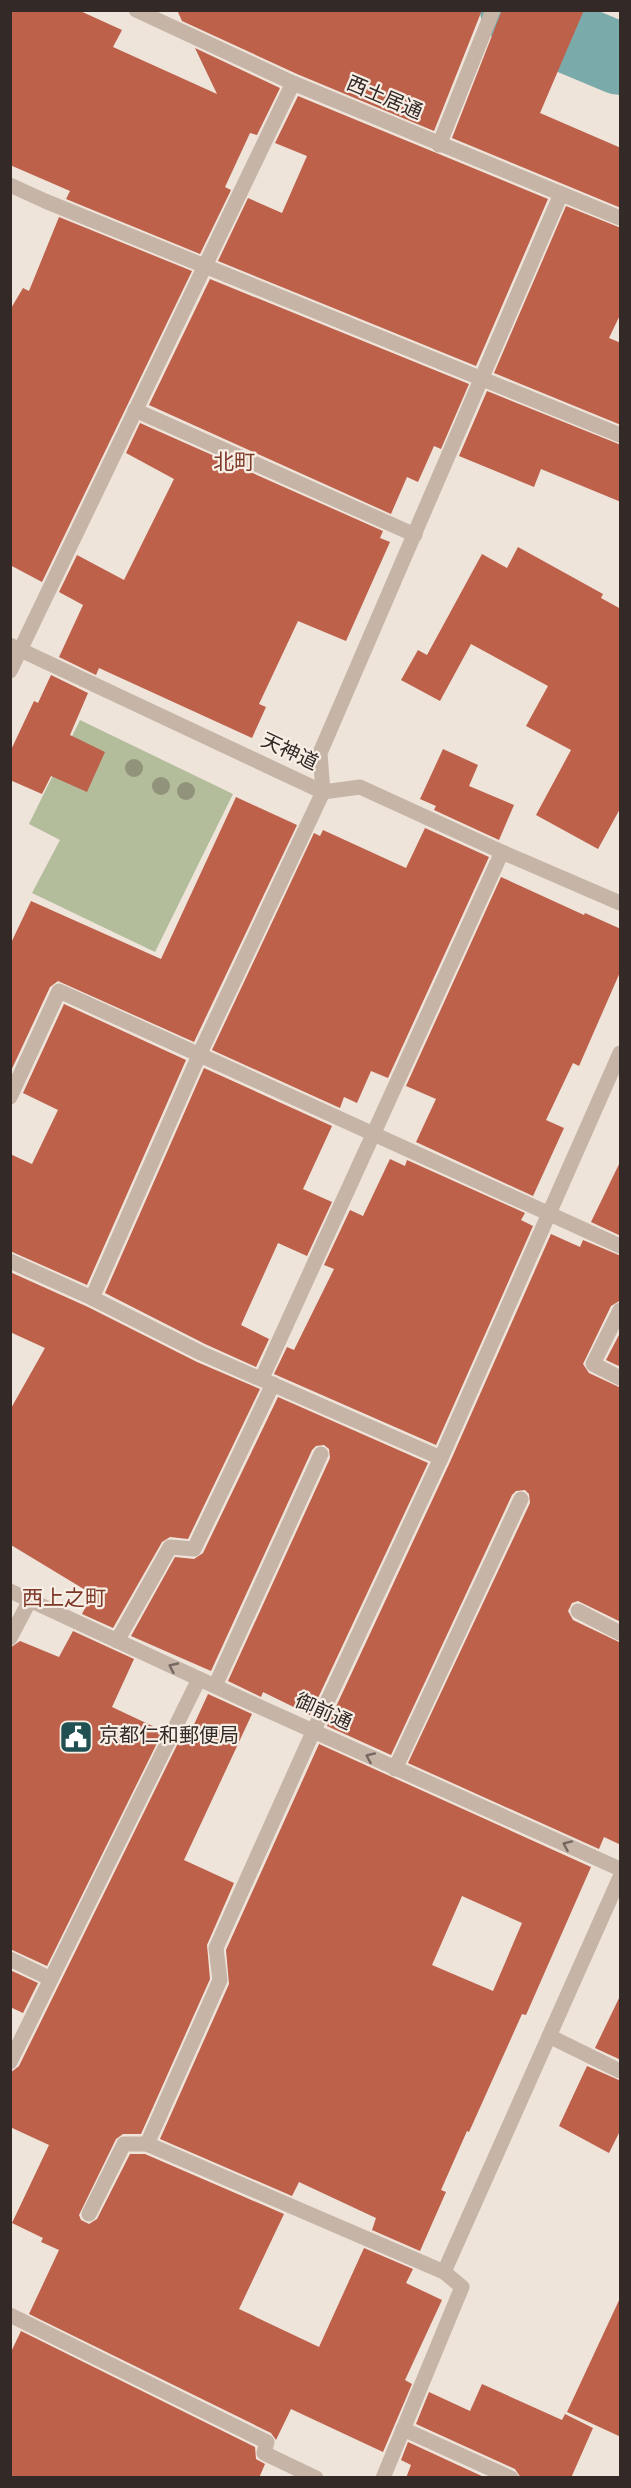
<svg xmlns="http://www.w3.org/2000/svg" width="631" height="2488" viewBox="0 0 631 2488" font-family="Overpass,'Noto Sans JP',sans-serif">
  <rect width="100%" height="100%" fill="#efe4da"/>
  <path fill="#b3bd9b" d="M80,720L233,794L155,952L32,893L60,840L29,824Z"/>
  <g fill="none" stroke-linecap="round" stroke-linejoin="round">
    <path stroke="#7baaaa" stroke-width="72" d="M516,10L558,33L620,59"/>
  </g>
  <g fill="#bd614b" fill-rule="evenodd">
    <path d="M10,10H78L122,30L113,47L217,94L195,48L280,88L257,135L250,133L225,187L231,190L200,254L66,199L70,191L10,165Z"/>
    <path d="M177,10H482L434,131L297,74L182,21Z"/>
    <path d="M502,10H584L540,113L621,148V208L452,138Z"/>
    <path d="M298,96L548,199L476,366L218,261L248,198L282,213L307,156L275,143Z"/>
    <path d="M566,206L621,228V313L609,338L621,343V425L494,373Z"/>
    <path d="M59,217L192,271L42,582L10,565V310L23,288L29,291Z"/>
    <path d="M210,279L469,384L441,449L434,446L418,482L407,477L391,514L149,405Z"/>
    <path d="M487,391L621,445V502L541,469L534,487L459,456Z"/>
    <path d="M140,423L383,531L380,538L390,542L346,641L298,621L259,704L266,707L252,738L99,668L96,675L59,657L83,605L59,592L77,555L124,580L174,479L126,453Z"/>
    <path d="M518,547L603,594L601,598L621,609V807L598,849L536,815L571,750L526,726L548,686L471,644L440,701L401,680L418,650L427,655L482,554L507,568Z"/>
    <path d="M51,675L88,693L70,735L105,752L87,792L51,776L42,794L10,780V752L34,701L38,703Z"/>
    <path d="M443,749L478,765L469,786L514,805L499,840L434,810L436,806L420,799Z"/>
    <path d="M236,797L297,825L194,1042L58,981L50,987L10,1073V945L31,901L161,959Z"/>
    <path d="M425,828L489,857L388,1078L371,1071L357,1103L344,1097L340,1108L212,1050L314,833L320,836L323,830L406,868Z"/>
    <path d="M501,877L584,915L585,913L621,929V970L579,1066L573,1063L546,1120L564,1128L533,1196L416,1142L436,1099L406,1086Z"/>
    <path d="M64,1004L186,1060L87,1285L10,1251V1154L32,1164L58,1110L23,1093Z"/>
    <path d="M204,1068L332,1126L303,1189L332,1202L307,1256L278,1243L241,1325L269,1339L256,1367L205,1344L105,1293Z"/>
    <path d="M390,1159L405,1166L407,1160L525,1213L521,1220L533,1226L436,1445L274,1374L287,1347L294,1350L334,1269L324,1265L350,1210L363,1216Z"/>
    <path d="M621,1160V1236L591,1222Z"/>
    <path d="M551,1234L580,1247L583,1240L621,1256V1300L611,1306L583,1364L589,1373L621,1388V1622L578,1601L572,1603L568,1611L573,1620L621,1643V1845L604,1837L599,1849L408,1763L530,1503L529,1494L525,1490L516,1491L512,1495L391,1755L327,1726L450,1462Z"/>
    <path d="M10,1272L88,1307L197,1362L260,1389L188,1539L170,1537L162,1542L113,1628L82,1614L92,1594L11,1545L10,1410L45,1348L10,1332Z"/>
    <path d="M621,1331V1367L606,1360Z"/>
    <path d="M278,1397L428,1463L310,1715L263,1692L261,1697L228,1681L330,1458L329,1449L324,1445L316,1446L312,1450L211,1671L131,1636L175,1557L194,1559L203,1553Z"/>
    <path d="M73,1631L134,1659L112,1707L163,1731L47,1966L10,1949V1648L20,1641L59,1657Z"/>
    <path d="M208,1694L252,1714L184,1860L234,1883L207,1945L210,1979L141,2134H123L116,2139L79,2215L81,2220L89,2224L97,2219L130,2154H145L284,2214L239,2309L319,2347L364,2248L413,2269L406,2283L442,2300L405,2380L412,2384L383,2452L291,2409L276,2440L271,2433L29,2314L59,2250L41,2242L43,2238L12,2223L49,2145L10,2127V2073L19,2066L180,1739L186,1742Z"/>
    <path d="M319,1744L591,1867L526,2015L522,2014L469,2132L467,2131L441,2190L446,2192L420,2251L372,2230L376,2218L299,2182L292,2196L160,2139L229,1984L226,1950ZM462,1896L522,1923L493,1991L432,1965Z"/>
    <path d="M10,1970L38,1983L23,2013L10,2007Z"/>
    <path d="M621,1994V2060L595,2048Z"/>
    <path d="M587,2066L621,2081V2129L609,2153L559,2126Z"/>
    <path d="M621,2296V2437L567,2412Z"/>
    <path d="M21,2331L255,2447L256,2459L265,2464L259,2478H10V2354Z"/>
    <path d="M482,2384L562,2420L565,2414L593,2428L571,2478H521L515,2469L416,2424L429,2392L470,2411Z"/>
    <path d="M408,2442L486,2478H406L411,2465L401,2460Z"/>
  </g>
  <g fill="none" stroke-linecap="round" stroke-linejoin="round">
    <g stroke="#c6b4a7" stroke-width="15">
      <path d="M136,10L293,83L620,218"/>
      <path d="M439,145L493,10"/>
      <path d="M10,185L45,201L620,435"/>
      <path d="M135,410L415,535"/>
      <path d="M10,645L323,792L360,787L502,852L620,903"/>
      <path d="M10,671L293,83"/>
      <path d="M10,1097L59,991L620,1246"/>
      <path d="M10,1261L92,1298L201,1353L441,1458"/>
      <path d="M92,1298L200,1053L323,792L320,753L561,194"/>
      <path d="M620,1310L593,1364L620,1378"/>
      <path d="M262,1378L502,852"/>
      <path d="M10,1591L260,1707L620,1869"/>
      <path d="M578,1611L620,1633"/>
      <path d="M10,1638L30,1600"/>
      <path d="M117,1641L170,1547L194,1549L273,1384"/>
      <path d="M215,1686L321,1454"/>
      <path d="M395,1769L521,1499"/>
      <path d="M10,1959L51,1979"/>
      <path d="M549,2036L620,2071"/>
      <path d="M10,2062L199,1679"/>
      <path d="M147,2144L444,2272L462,2287L383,2478"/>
      <path d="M89,2214L124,2144H147L220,1980L216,1948L313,1732L441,1458L620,1053"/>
      <path d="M444,2272L620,1877"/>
      <path d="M10,2315L267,2442L264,2453L316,2478"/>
      <path d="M403,2429L511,2478"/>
    </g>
  </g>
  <g fill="#91937b">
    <circle cx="134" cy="768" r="9"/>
    <circle cx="161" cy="786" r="9"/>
    <circle cx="186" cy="791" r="9"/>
  </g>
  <defs><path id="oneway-chevron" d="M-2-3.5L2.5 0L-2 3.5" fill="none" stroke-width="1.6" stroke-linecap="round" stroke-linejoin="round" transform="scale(1.5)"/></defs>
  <g stroke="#756861">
    <use href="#oneway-chevron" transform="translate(173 1667) rotate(-155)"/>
    <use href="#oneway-chevron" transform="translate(370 1757) rotate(-156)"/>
    <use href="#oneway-chevron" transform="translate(567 1845) rotate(-156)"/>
  </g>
  <defs>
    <symbol id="civic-square" viewBox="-11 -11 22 22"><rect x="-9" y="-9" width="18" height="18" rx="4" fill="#205051" stroke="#f7efe6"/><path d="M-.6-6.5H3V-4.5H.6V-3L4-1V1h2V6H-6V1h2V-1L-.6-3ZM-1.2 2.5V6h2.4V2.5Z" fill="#fff"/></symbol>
  </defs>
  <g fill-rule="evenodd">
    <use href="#civic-square" x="57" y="1718" width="38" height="38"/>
  </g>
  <g text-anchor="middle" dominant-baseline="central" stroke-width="4.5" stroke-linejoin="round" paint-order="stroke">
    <g font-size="20" fill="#332a27" stroke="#f7efe6">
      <text transform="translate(384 99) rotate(23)">西土居通</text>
      <text transform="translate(289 753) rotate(25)">天神道</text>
      <text transform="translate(323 1713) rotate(24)">御前通</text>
    </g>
    <g font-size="20" fill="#332a27" stroke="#f7efe6" text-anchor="start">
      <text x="99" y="1737">京都仁和郵便局</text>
    </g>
    <g font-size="21" fill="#7c3726" stroke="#f7efe6">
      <text x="234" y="463">北町</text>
      <text x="64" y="1599">西上之町</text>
    </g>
  </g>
  <rect width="631" height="2488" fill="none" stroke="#332a27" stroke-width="24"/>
</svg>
